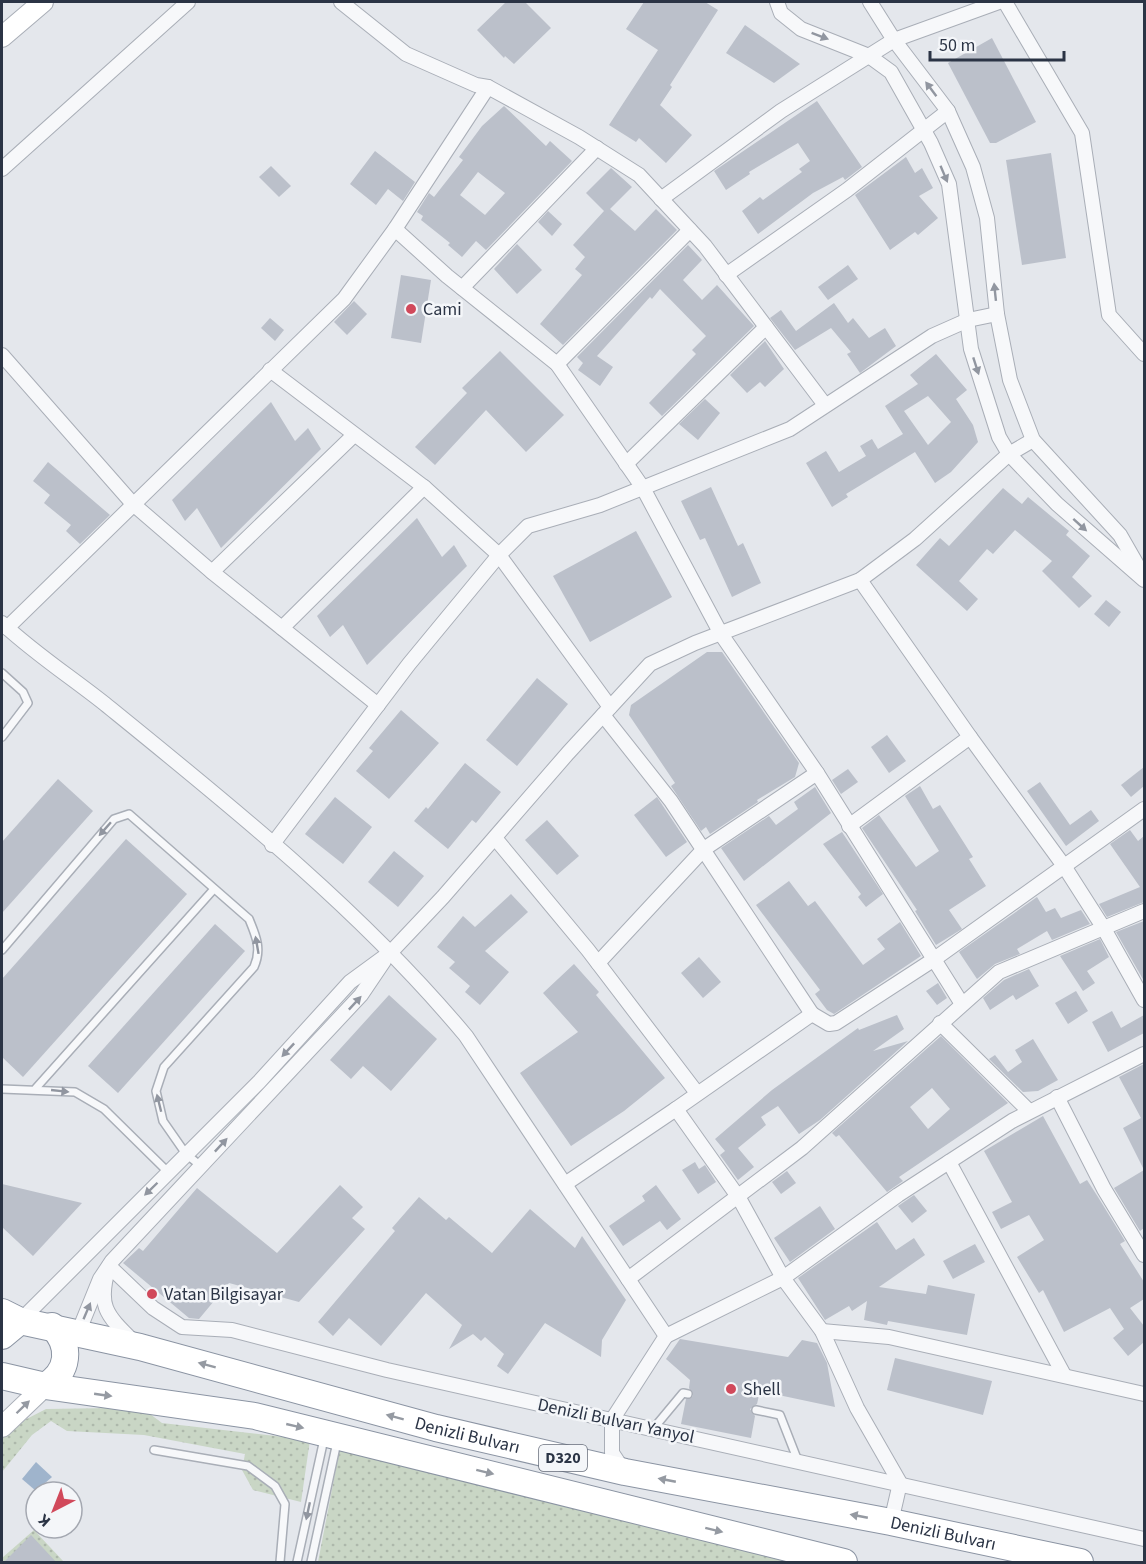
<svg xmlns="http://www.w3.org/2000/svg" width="1146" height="1564" viewBox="0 0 1146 1564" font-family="'Source Sans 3',sans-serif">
  <defs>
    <pattern id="park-dots" width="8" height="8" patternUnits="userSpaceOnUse" patternTransform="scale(1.5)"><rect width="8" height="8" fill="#c9d6c5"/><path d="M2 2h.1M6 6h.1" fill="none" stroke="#adb8ab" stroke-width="1.8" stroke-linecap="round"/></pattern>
  </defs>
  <rect width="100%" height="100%" fill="#e4e7ec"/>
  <g fill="url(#park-dots)">
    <path d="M110,1408L150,1414L162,1423L310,1440L301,1502L253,1490L242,1470L245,1454L144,1435L67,1431L51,1421L32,1435L2,1472V1433L5,1430L46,1409Z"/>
    <path d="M340,1448L814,1562H318Z"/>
    <path d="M34,1530L64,1562H2V1558Z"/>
  </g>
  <path fill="#9fb4cc" d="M36,1462L52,1477L36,1491L22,1479Z"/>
  <g fill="#bbc0ca" fill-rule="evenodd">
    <path d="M506,2H525L551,28L514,64L505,56L504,58L477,30Z"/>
    <path d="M644,2H705L718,10L670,85L672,87L660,105L692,135L666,163L639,138L636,142L609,125L658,50L626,29Z"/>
    <path d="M745,25L800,64L774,83L726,53Z"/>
    <path d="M992,38L1036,122L996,143H990L948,63Z"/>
    <path d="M817,101L862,167L845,180L843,177L813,193L758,234L742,211L760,197L763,200L802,172L799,169L810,161L798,143L749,172L750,174L726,190L714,171Z"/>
    <path d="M504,106L546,146L550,141L572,161L486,250L476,241L462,257L448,245L450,243L421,220L423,216L417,212L429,193L434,197L463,160L459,157L482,126ZM478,172L505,193L485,215L460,195Z"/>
    <path d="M375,151L415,182L403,201L388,189L376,205L350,184Z"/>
    <path d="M1051,153L1066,258L1022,265L1006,160Z"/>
    <path d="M906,157L915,173L922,168L933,188L919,196L938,218L918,235L915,232L890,250L855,195Z"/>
    <path d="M271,166L291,186L279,197L259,177Z"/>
    <path d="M611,168L632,187L610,209L635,231L656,209L677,230L563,345L540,324L582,275L575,269L585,257L573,245L604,211L586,193Z"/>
    <path d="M548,211L562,224L552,236L538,222Z"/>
    <path d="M517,244L542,270L517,294L494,269Z"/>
    <path d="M688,245L702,260L683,280L702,300L717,285L754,326L662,416L649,403L696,354L692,350L706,336L660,289L652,299L650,297L597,356L613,367L600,386L578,370L583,363L577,357Z"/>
    <path d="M848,265L858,279L828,300L818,287Z"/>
    <path d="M401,275L431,280L421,343L391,338Z"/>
    <path d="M354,301L367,314L347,335L334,322Z"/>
    <path d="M834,303L848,323L853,318L869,338L885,328L896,346L860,373L847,354L851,352L831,328L795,350L770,318L781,310L796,331Z"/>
    <path d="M270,318L284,330L275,341L261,328Z"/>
    <path d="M765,341L784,369L765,387L760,382L747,393L730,375Z"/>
    <path d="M500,351L564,415L526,452L486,410L435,465L415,447L467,393L462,388Z"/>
    <path d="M936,354L967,390L956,399L973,425L978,442L951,472L935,483L915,452L846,494L848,497L832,507L806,463L826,451L839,472L866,456L860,446L872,439L878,449L903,434L885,406L918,384L910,375ZM928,396L951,422L928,445L904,411Z"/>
    <path d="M705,399L720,413L698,440L679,424Z"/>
    <path d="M271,402L295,441L308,428L321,449L221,548L197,508L185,521L172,500Z"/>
    <path d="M48,462L110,515L80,544L66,531L71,525L44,503L50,495L33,481Z"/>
    <path d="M711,487L738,546L743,543L761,583L732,597L705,538L700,540L681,501Z"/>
    <path d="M1003,488L1022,504L1028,497L1069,531L1066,535L1090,556L1072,577L1092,596L1079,608L1042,571L1052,561L1015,530L993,554L987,549L959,581L978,599L967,611L916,565L940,538L949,546Z"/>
    <path d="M417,518L442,557L454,545L467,566L367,665L343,625L330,637L317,616Z"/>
    <path d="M636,531L672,597L590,642L553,576Z"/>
    <path d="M1106,600L1121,612L1109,627L1094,614Z"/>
    <path d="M707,652H722L799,763L795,777L757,800L758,802L710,834L706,827L701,831L671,786L675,783L629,715L631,705Z"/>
    <path d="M537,678L568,704L517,766L486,740Z"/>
    <path d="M401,710L439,743L389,799L356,771L373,751L369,748Z"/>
    <path d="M887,735L906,761L889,773L871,747Z"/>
    <path d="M465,763L501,792L476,823L472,820L448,849L414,821L426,807L428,809Z"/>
    <path d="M1144,767V786L1131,797L1121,785Z"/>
    <path d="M848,769L858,782L841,794L832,780Z"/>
    <path d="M58,779L93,811L2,913V842Z"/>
    <path d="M1040,782L1070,825L1091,810L1099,821L1066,846L1027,791Z"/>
    <path d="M920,786L933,809L940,805L973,857L969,859L986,886L949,910L962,929L936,945L915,911L917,910L862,828L879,815L916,867L939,851L905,796Z"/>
    <path d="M815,787L831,813L744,881L721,848L769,816L776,825L798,809L794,802Z"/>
    <path d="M335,797L372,827L343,864L305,834Z"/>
    <path d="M657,797L687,842L666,857L634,815Z"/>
    <path d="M547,820L579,856L557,875L525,840Z"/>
    <path d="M1130,830L1138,841L1144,836V902L1107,917L1099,904L1140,887L1110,844Z"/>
    <path d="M842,832L883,894L866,907L858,897L861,894L823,844Z"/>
    <path d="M126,839L187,894L23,1077L2,1057V979Z"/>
    <path d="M394,851L424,876L398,907L368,882Z"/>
    <path d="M789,881L808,906L815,901L863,965L885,949L877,939L900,922L921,956L834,1014L827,1010L815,994L820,990L756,905Z"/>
    <path d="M511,894L528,912L485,951L509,972L480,1005L465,992L470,986L449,968L455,962L437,947L463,916L475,927Z"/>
    <path d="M1037,897L1046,912L1055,908L1061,918L1081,910L1090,924L1052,940L1047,931L1017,949L1020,954L995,964L977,979L959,952Z"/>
    <path d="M1144,921V981L1116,932Z"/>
    <path d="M215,924L245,951L118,1093L88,1066Z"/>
    <path d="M1100,939L1109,957L1087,971L1095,983L1083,991L1060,956Z"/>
    <path d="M699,957L721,982L703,998L681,973Z"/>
    <path d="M574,964L599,992L596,995L665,1078L624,1111L571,1146L520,1073L578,1032L543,993Z"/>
    <path d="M1029,969L1039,986L1016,1000L1013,995L990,1010L983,998L1004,980Z"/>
    <path d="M938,983L947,998L937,1005L926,991Z"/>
    <path d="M1076,991L1088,1011L1068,1024L1055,1003Z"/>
    <path d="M389,995L437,1039L391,1091L363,1066L351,1079L330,1060Z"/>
    <path d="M1112,1011L1121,1028L1144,1015V1033L1108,1052L1092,1022Z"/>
    <path d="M897,1015L904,1029L873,1051L908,1041L820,1120L799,1134L778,1106L761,1117L766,1125L738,1148L754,1167L738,1180L720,1155L725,1151L715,1139L772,1090L858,1028L859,1030Z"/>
    <path d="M941,1036L1008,1103L899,1177L903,1181L887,1192L839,1135L836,1137L832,1133ZM932,1088L950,1109L928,1129L910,1107Z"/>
    <path d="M1033,1039L1058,1080L1038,1091L1023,1092L989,1059L995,1055L1008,1072L1022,1062L1015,1050Z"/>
    <path d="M1144,1064V1228L1140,1231L1114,1188L1144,1170L1123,1128L1141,1118L1119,1077Z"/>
    <path d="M1043,1116L1080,1184L1087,1180L1098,1197L1125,1241L1120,1244L1144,1282V1299L1130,1308L1144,1326V1342L1128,1356L1113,1338L1124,1329L1110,1308L1064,1332L1043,1290L1039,1293L1017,1257L1044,1240L1029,1215L1001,1229L992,1212L1012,1202L984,1151Z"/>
    <path d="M695,1162L699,1169L705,1165L716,1182L698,1194L682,1170Z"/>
    <path d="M787,1171L796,1183L781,1194L772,1182Z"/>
    <path d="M2,1184L82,1203L33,1256L2,1227Z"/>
    <path d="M340,1185L363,1207L352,1218L365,1229L299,1302L229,1283L199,1319L189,1318L123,1263L139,1248L143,1251L197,1188L277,1253Z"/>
    <path d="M656,1185L681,1219L667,1230L660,1221L623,1246L609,1226L645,1201L642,1196Z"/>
    <path d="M914,1195L927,1211L912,1223L898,1206Z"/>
    <path d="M419,1197L446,1220L449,1217L492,1253L530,1209L575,1248L582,1236L626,1300L602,1340L601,1357L545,1323L508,1374L497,1366L504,1354L485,1337L481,1341L473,1334L449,1349L462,1325L426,1293L381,1346L349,1318L333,1336L318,1322L395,1231L392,1228Z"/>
    <path d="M820,1206L835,1229L790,1262L774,1238Z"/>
    <path d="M877,1222L896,1250L914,1238L925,1255L879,1287L926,1294L928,1285L975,1294L967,1335L888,1321L887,1325L864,1320L867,1301L852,1311L849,1306L825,1320L798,1278Z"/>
    <path d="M975,1244L985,1262L953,1279L943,1261Z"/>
    <path d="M680,1339L788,1357L802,1340L817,1343L827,1363L835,1407L760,1391L757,1404L750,1409L755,1416L751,1438L681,1424L686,1399L693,1396L689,1388L690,1380L666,1359Z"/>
    <path d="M895,1358L992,1381L983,1415L887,1390Z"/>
    <path d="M31,1535L57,1563H3Z"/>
  </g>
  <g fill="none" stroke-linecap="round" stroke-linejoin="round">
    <defs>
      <g id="lane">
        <path d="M2,673L23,692L28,703L2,737"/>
        <path d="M2,950L114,819L129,814L249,919C256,936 262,949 254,967L164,1067L156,1091L163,1121L186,1154L201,1166"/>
        <path d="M36,1088L214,889"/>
        <path d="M2,1089L75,1092L104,1109L168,1172"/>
        <path d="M756,1410L780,1415L798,1461"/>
        <path d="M653,1429L683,1393L688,1394"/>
        <path d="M154,1450L248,1466L275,1486L285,1504L280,1562"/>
        <path d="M297,1562L324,1439"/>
        <path d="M311,1562L337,1442"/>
      </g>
      <g id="street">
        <path d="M341,2L406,54L476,85L488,87L579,137L639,175L705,246L825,405"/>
        <path d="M777,2L781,13L801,29L869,56L891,72L931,143L949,184L971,349L999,437L1009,454L1057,504L1144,580"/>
        <path d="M870,2L894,40L948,111L973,167L987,218L997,314L1010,380L1033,440L1120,535L1143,575"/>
        <path d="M1005,2L1082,133L1109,315L1144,354"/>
        <path d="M2,169L188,2"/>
        <path d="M661,199L781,111L894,40L999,2"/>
        <path d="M395,229L447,276L557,364L643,488L721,634L817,773L704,849L598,963"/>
        <path d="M726,275L847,190L948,111"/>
        <path d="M462,288L597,148"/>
        <path d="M2,355L133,504L212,572L378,705"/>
        <path d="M557,364L690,230"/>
        <path d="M270,370L424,487L499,555L610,707"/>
        <path d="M626,464L766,327"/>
        <path d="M212,572L354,435"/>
        <path d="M2,623C34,653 71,677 105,704C232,807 362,911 466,1036L666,1336L612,1420V1453L624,1471"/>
        <path d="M7,628L344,299L395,229L488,87"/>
        <path d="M282,628L424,487"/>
        <path d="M603,715L671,801L812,1014"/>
        <path d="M970,737L1064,866L1103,927L1144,1000"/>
        <path d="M817,773L962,1004"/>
        <path d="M849,826L970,737L860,580"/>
        <path d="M495,838L588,950L697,1093"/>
        <path d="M272,845L409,664L499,555L528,526L600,505L790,429L932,336L968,320L997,314"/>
        <path d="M940,1023L1029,1111"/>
        <path d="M1057,1097L1104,1189L1144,1255"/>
        <path d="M676,1109L812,1014L829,1024L836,1023L933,960L1144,809"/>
        <path d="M949,1162L1064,1375"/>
        <path d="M565,1184L676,1109L739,1198L783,1278L822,1331L857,1408L900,1483L891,1522"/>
        <path d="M628,1279L802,1148L999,972L1144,911"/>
        <path d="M20,1321L259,1082L350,982L391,952L443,897L568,753L650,664L695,643L860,580L915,539L1009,454L1033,440"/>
        <path d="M822,1331L889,1337L1144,1394"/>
        <path d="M666,1336L783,1278L898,1195L1012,1121L1144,1054"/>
        <path d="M76,1338L100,1279L112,1261L361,995L384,961"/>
        <path d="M134,1342C105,1314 97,1305 109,1266L153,1308L182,1327L232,1330L387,1370L1144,1539"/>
      </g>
      <g id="secondary">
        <path d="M2,37L43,2"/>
        <path d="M2,1427L45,1386"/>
      </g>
      <g id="highway">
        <path id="s1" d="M2,1312L20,1321L140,1347L436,1428L625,1472L891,1522L1080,1562"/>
        <path d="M2,1336L20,1321"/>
        <path d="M2,1376L45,1386L255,1416L844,1562"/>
        <path d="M45,1386C69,1372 72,1346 52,1326"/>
      </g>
    </defs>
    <use href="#lane" stroke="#a9aeb7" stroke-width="10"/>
    <use href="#street" stroke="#a9aeb7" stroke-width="16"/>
    <use href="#secondary" stroke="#a9aeb7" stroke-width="22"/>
    <use href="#highway" stroke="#8b94a3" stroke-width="28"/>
    <use href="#lane" stroke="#f7f8fa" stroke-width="7"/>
    <use href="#street" stroke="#f7f8fa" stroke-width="14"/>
    <use href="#secondary" stroke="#fff" stroke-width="20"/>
    <use href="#highway" stroke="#fff" stroke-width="26"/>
  </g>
  <defs><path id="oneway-solid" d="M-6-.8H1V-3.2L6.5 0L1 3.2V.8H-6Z" transform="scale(1.5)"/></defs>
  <g fill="#9196a0">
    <use href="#oneway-solid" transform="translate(820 36) rotate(21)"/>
    <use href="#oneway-solid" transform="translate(931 89) rotate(-127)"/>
    <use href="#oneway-solid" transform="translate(944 174) rotate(67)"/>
    <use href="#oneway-solid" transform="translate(995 292) rotate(-96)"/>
    <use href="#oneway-solid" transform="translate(976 366) rotate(72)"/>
    <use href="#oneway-solid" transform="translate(1080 525) rotate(42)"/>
    <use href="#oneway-solid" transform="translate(105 829) rotate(131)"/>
    <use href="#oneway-solid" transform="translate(257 945) rotate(-100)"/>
    <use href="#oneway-solid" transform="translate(355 1003) rotate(-47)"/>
    <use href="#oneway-solid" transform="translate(288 1050) rotate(133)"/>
    <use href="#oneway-solid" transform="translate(60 1091) rotate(6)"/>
    <use href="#oneway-solid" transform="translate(159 1103) rotate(-104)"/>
    <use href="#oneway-solid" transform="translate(221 1145) rotate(-47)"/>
    <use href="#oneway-solid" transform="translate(151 1189) rotate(136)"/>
    <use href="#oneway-solid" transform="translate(87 1311) rotate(-67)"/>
    <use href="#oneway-solid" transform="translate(308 1511) rotate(102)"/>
  </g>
  <g fill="#959aa2">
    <use href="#oneway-solid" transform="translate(207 1365) rotate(-165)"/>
    <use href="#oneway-solid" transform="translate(103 1395) rotate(8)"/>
    <use href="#oneway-solid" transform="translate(23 1407) rotate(-44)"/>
    <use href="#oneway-solid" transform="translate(395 1417) rotate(-165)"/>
    <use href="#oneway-solid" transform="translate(295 1426) rotate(13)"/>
    <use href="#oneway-solid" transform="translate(485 1472) rotate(14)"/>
    <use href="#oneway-solid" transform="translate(667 1480) rotate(-169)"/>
    <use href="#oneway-solid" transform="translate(859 1516) rotate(-169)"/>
    <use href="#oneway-solid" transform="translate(714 1530) rotate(14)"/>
  </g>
  <g fill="#d1495b" stroke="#f4f6f9" stroke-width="2">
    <circle cx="411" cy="309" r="6"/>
    <circle cx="152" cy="1294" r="6"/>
    <circle cx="731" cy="1389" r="6"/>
  </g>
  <g text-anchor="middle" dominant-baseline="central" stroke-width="5" stroke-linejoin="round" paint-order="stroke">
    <rect fill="#f4f6f9" stroke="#676e7b" stroke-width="1.5" x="539" y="1445" width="48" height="26" rx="4.5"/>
    <g font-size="16" font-weight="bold" fill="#2b3445">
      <text x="563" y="1458">D320</text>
    </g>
    <g font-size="18" fill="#2b3445" stroke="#f4f6f9" text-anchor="start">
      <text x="423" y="309">Cami</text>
      <text x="164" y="1294">Vatan Bilgisayar</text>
      <text x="743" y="1389">Shell</text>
    </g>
    <g font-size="18" fill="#2b3445" stroke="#f4f6f9">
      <text transform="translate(616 1421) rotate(12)">Denizli Bulvarı Yanyol</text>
      <text stroke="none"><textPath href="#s1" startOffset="482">Denizli Bulvarı</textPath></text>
      <text stroke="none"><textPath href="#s1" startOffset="968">Denizli Bulvarı</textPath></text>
    </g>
  </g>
  <rect width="1146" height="1564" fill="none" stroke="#2b3445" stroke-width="6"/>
  <g transform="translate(54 1510) rotate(222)"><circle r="28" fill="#f4f6f9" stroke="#a4a8b1" stroke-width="1.5"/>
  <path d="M0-4.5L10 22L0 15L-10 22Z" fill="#d1495b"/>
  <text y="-9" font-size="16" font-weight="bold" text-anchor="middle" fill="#2b3445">K</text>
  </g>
  <path d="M930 51v9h134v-9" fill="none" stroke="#2b3445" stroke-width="3"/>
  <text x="939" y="51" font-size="18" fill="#2b3445" stroke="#f4f6f9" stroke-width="4.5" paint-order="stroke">50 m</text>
</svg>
